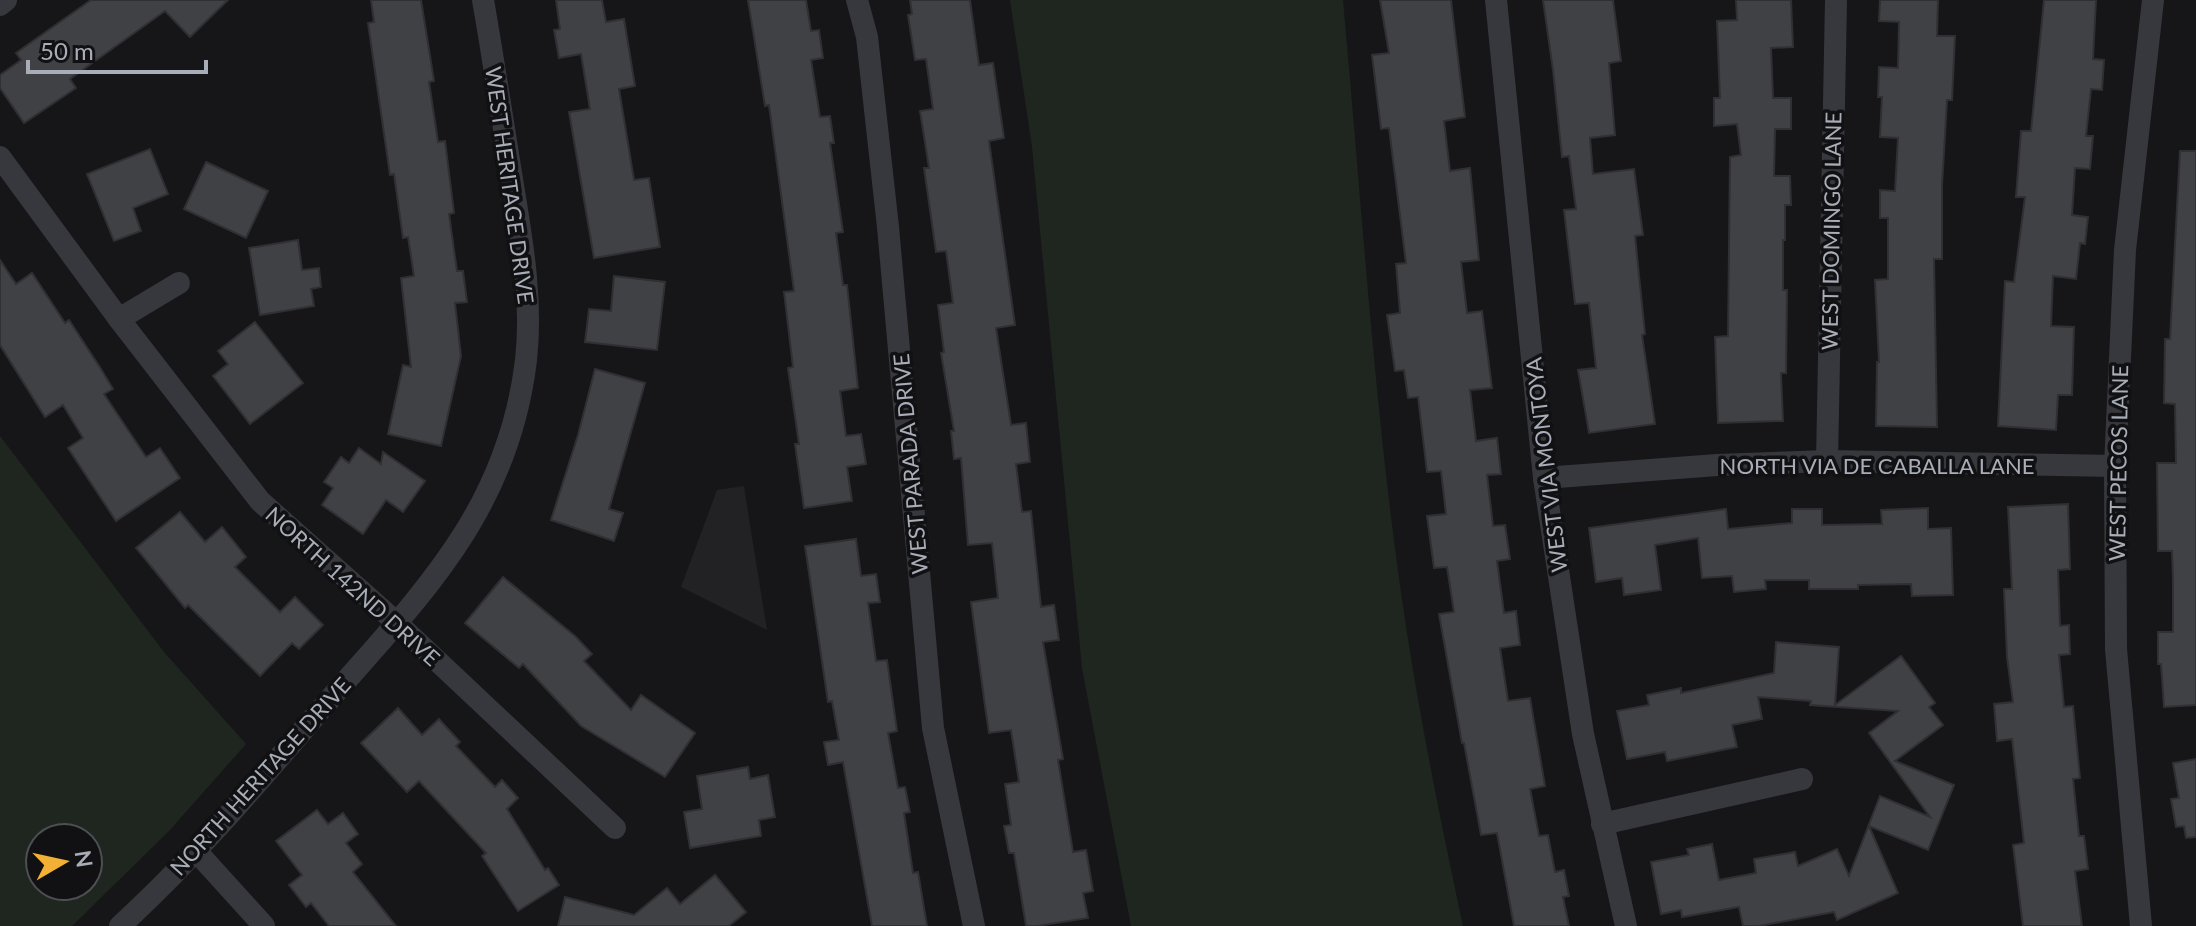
<svg xmlns="http://www.w3.org/2000/svg" width="2196" height="926" viewBox="0 0 2196 926" font-family="Lato,sans-serif">
  <rect width="100%" height="100%" fill="#161618"/>
  <path fill="#222225" d="M744,486L751,531L767,630L681,587L717,490Z"/>
  <g fill="#1e261f" fill-rule="evenodd">
    <path d="M1010,0H1343C1361,195 1373,392 1400,586C1416,700 1439,814 1463,926H1131L1082,668L1032,147Z"/>
    <path d="M0,436L164,652L246,744L169,831L72,926H0ZM88,838V886H40V838Z"/>
  </g>
  <g fill="#404145" stroke="#303034" stroke-width="2">
    <path d="M91,0H228L190,37L165,11L70,79L76,88L24,123L0,88V75L21,60L16,53Z"/>
    <path d="M371,0H421L434,81L429,82L438,142L445,141L454,213L449,214L457,271H463L467,302L455,303L461,356L441,446L388,434L403,365L411,367L401,278L414,276L408,237L403,238L394,174L390,175L368,23L374,22Z"/>
    <path d="M556,0H602L606,22L624,19L635,86L619,89L634,180L649,178L660,247L594,258L569,112L590,109L581,54L559,58L554,30L560,29Z"/>
    <path d="M748,0H806L811,31L819,30L823,58L811,60L820,117L830,116L834,143H830L843,232L836,233L843,285H847L858,388L840,391L846,436L861,434L866,464L847,467L852,501L804,508L795,444H799L788,368L793,367L784,292L794,291L769,105L765,106Z"/>
    <path d="M910,0H970L979,65L993,63L1004,138L989,141L1015,325L996,328L1011,425L1026,423L1030,462L1016,464L1022,512L1031,511L1041,607L1054,605L1059,640L1043,642L1063,759L1058,760L1073,852L1086,850L1093,891L1083,893L1088,918L1037,926H1026L1014,853H1009L1004,826L1011,825L1005,784L1019,782L1011,730L989,733L985,706L971,602L998,598L992,543L968,545L961,458L954,459L951,431H954L941,353L944,352L938,305L953,303L946,251L936,252L924,168H929L920,111L933,109L926,59L915,60L908,15L912,14Z"/>
    <path d="M1380,0H1451L1465,117L1444,121L1450,171L1470,168L1479,260L1461,262L1467,313L1482,311L1492,388L1470,390L1476,441L1497,438L1501,474L1487,475L1493,526L1505,525L1510,559L1497,561L1504,613L1516,611L1520,645L1500,648L1508,701L1530,698L1545,786L1530,789L1539,836L1548,835L1555,872L1564,870L1569,896L1563,897L1569,926H1514L1497,833L1481,835L1464,743H1462L1439,614L1454,612L1447,567L1434,568L1427,516L1446,514L1441,471L1427,472L1418,397L1408,398L1404,370L1395,371L1387,315L1400,313L1396,264L1406,263L1389,128L1381,129L1372,55L1389,53Z"/>
    <path d="M1543,0H1613L1621,61L1609,63L1615,135L1590,138L1593,174L1634,169L1643,235L1635,236L1645,334L1642,335L1655,424L1589,433L1578,370L1596,368L1589,303L1575,304L1564,210L1576,209L1569,156L1562,157L1553,70Z"/>
    <path d="M1736,0H1791L1793,47L1771,48L1773,98H1791V129H1775L1774,176H1790L1791,205H1785V240H1783V290H1787L1786,373H1781L1783,421L1718,423L1715,337L1728,336L1730,157L1741,155L1737,124L1714,126V98H1720L1717,21L1737,20Z"/>
    <path d="M1880,0H1938L1937,36H1955L1952,100H1947L1942,186V259H1934L1937,427L1876,426L1877,362H1879L1875,280L1888,279V218H1880V190L1895,191L1898,138L1880,137L1882,97H1878L1879,67L1898,68L1899,22L1879,21Z"/>
    <path d="M2044,0H2096L2093,59L2104,60L2102,90L2091,89L2086,136H2093L2090,169L2075,168L2072,215L2088,217L2085,244L2080,243L2076,279L2053,276L2051,326L2074,327L2072,395H2058L2056,430L1998,426L2005,281L2014,282L2025,197H2016L2021,131H2031Z"/>
    <path d="M150,149L168,194L133,208L141,231L114,241L87,174Z"/>
    <path d="M2180,151H2196V705L2164,707L2161,664H2158V632H2173V580L2172,551H2158L2157,463H2176L2175,404L2164,403L2165,339H2170Z"/>
    <path d="M206,162L268,191L246,238L184,209Z"/>
    <path d="M298,240L302,270L319,268L321,287L311,289L314,306L260,315L249,248Z"/>
    <path d="M0,260L16,284L32,273L65,323L69,320L101,369L113,389L104,394L146,457L160,448L180,478L116,521L68,448L83,438L63,405L45,417L0,345Z"/>
    <path d="M614,276L665,282L657,350L585,342L589,309L611,311Z"/>
    <path d="M255,322L303,383L250,424L213,376L228,364L218,351Z"/>
    <path d="M595,369L645,383L609,509L623,513L614,541L551,520L578,435Z"/>
    <path d="M359,448L381,464L383,452L425,481L403,512L386,500L363,534L322,505L333,488L324,482L341,457L349,463Z"/>
    <path d="M2068,504L2070,569L2058,570L2060,626L2069,625L2070,654L2059,655L2064,707L2073,706L2080,778L2073,779L2079,836H2084L2088,869L2075,871L2082,926H2023L2013,845L2024,843L2012,739L1997,741L1994,704L2013,702L2007,657L2004,589H2012L2008,507Z"/>
    <path d="M1928,508V529L1951,528L1953,595L1912,596L1911,584L1858,585V589H1809V580H1765L1766,589L1734,592L1732,576L1702,578L1698,538L1655,545L1661,590L1624,595L1622,578L1596,582L1589,528L1726,509L1728,529L1792,523V509H1822V525L1882,524L1881,510Z"/>
    <path d="M180,512L205,542L222,527L246,557L235,567L280,612L295,597L323,625L299,649L292,643L260,676L188,605L185,608L136,548Z"/>
    <path d="M856,539L861,576L876,574L880,602L868,603L876,661L887,660L897,731L888,733L898,788L905,787L910,812L904,813L913,873L918,872L927,926H872L843,762L828,765L824,742L839,740L832,701L828,702L805,546Z"/>
    <path d="M503,577L575,636L592,654L584,661L631,710L641,695L695,733L665,777L581,726L523,664L519,668L465,623Z"/>
    <path d="M1776,642L1839,647L1835,705L1901,656L1935,703L1929,707L1943,725L1895,761L1954,785L1928,850L1869,826L1898,893L1837,920L1834,912L1759,926H1743L1739,907L1682,917L1681,910L1661,914L1651,862L1689,855L1687,849L1712,844L1719,880L1756,873L1754,859L1795,852L1798,866L1837,849L1849,876L1880,796L1930,817L1869,733L1898,711L1810,705L1811,701L1758,697L1762,719L1732,725L1737,747L1667,761L1665,752L1627,759L1617,711L1649,705L1647,695L1681,688V693L1774,673Z"/>
    <path d="M398,708L422,735L439,719L460,742L456,746L495,787L502,780L518,798L507,809L545,870L548,868L559,885L518,911L482,856L486,853L419,781L407,792L361,743Z"/>
    <path d="M2196,759V837L2186,838L2184,826L2176,827L2171,799L2179,798L2173,763Z"/>
    <path d="M748,767L750,779L768,775L775,817L759,820L761,836L690,848L684,812L702,809L697,776Z"/>
    <path d="M317,810L328,824L343,813L358,834L346,843L362,864L353,872L396,926H329L311,903L306,907L289,885L302,875L276,841Z"/>
    <path d="M715,875L746,912L729,926H558L565,897L634,915L667,888L680,904Z"/>
  </g>
  <g fill="none" stroke-linecap="round" stroke-linejoin="round">
    <g stroke="#37383d" stroke-width="22">
      <path d="M857,0L867,37L888,227L933,728L974,926"/>
      <path d="M1496,0L1544,478L1583,734L1626,926"/>
      <path d="M0,5L6,0"/>
      <path d="M0,157L119,319L260,501L397,623L615,828"/>
      <path d="M119,319L179,283"/>
      <path d="M1827,461L1836,0"/>
      <path d="M1544,478L1717,465L1827,461L2115,466"/>
      <path d="M1602,824L1802,779"/>
      <path d="M196,851L264,926"/>
      <path d="M120,926C189,863 249,793 310,722C408,607 507,521 526,360C533,297 521,235 511,173C502,116 493,58 483,0"/>
      <path d="M2141,926L2116,649L2115,466L2125,250L2153,0"/>
    </g>
  </g>
  <g text-anchor="middle" dominant-baseline="central" stroke-width="7" stroke-linejoin="round" paint-order="stroke">
    <g font-size="22" fill="#a8adb8" stroke="#111113">
      <text transform="translate(510 185) rotate(82)">WEST HERITAGE DRIVE</text>
      <text transform="translate(1831 231) rotate(-89)">WEST DOMINGO LANE</text>
      <text transform="translate(2118 463) rotate(-89)">WEST PECOS LANE</text>
      <text transform="translate(910 464) rotate(-95)">WEST PARADA DRIVE</text>
      <text transform="translate(1546 465) rotate(-97)">WEST VIA MONTOYA</text>
      <text x="1877" y="465">NORTH VIA DE CABALLA LANE</text>
      <text transform="translate(353 586) rotate(42)">NORTH 142ND DRIVE</text>
      <text transform="translate(260 776) rotate(-48)">NORTH HERITAGE DRIVE</text>
    </g>
  </g>
  <g transform="translate(64 862) rotate(81)"><circle r="38" fill="#111113" stroke="#4d4f55" stroke-width="2"/>
  <path d="M0-6L14 30L0 20L-14 30Z" fill="#f2b134"/>
  <text y="-12" font-size="22" font-weight="bold" text-anchor="middle" fill="#a8adb8">N</text>
  </g>
  <path d="M28 60v12h178v-12" fill="none" stroke="#a8adb8" stroke-width="4"/>
  <text x="40" y="60" font-size="24" fill="#a8adb8" stroke="#111113" stroke-width="6" paint-order="stroke">50 m</text>
</svg>
